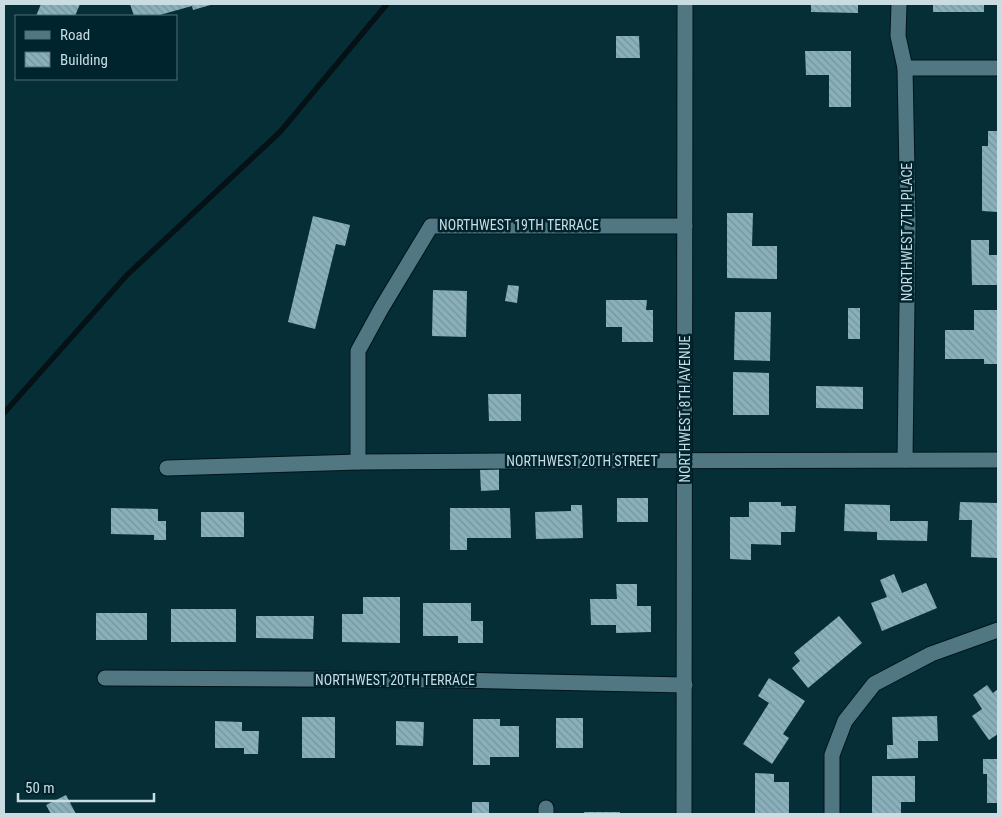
<svg xmlns="http://www.w3.org/2000/svg" width="1002" height="818" viewBox="0 0 1002 818" font-family="'Roboto Condensed',sans-serif">
  <defs>
    <pattern id="building-back-hatch" width="6" height="6" patternUnits="userSpaceOnUse" patternTransform="scale(1.25)"><rect width="6" height="6" fill="#89b0bb"/><path d="M-1 5l2 2M0 0l6 6M5-1l2 2" fill="none" stroke="#76949d"/></pattern>
  </defs>
  <rect width="100%" height="100%" fill="#062e37"/>
  <g fill="none" stroke-linecap="round" stroke-linejoin="round">
    <path stroke="#041115" stroke-width="5.5" d="M4,413L127,275L280,132L387,4"/>
  </g>
  <g fill="url(#building-back-hatch)">
    <path d="M41,4H80L75,16H36Z"/>
    <path d="M130,4H214L193,10L192,6L156,16H134Z"/>
    <path d="M811,4H858V13L811,12Z"/>
    <rect x="933" y="4" width="51" height="8"/>
    <path d="M616,36H639L640,58H616Z"/>
    <path d="M805,51H851V107H829V75H806Z"/>
    <path d="M988,131H998V212L982,211V146H988Z"/>
    <path d="M727,213H753L752,246H777V279L727,278Z"/>
    <path d="M313,216L350,225L345,246L336,244L315,329L288,322Z"/>
    <path d="M971,240H989V255H998V285H972Z"/>
    <path d="M508,285L519,286L517,303L505,301Z"/>
    <path d="M433,290L467,291L466,337L432,336Z"/>
    <path d="M606,300H647L646,310H653V342H622V327H606Z"/>
    <rect x="848" y="308" width="12" height="31"/>
    <path d="M974,310H998V364H984V359H945V330H974Z"/>
    <path d="M735,312H771L770,361L734,360Z"/>
    <path d="M733,372L769,373V415H733Z"/>
    <path d="M816,386L863,387V409L816,408Z"/>
    <path d="M488,394H521V421H489Z"/>
    <path d="M499,469V490L481,491L480,470Z"/>
    <rect x="617" y="498" width="31" height="24"/>
    <path d="M749,502H781V506H796L795,532H781V545L751,544V560L730,559V517H749Z"/>
    <path d="M960,502L998,503V558L971,557L972,520H959Z"/>
    <path d="M845,504L890,505V521H928L927,541L877,540V532L844,531Z"/>
    <path d="M571,505H582L583,538L536,539L535,512L571,511Z"/>
    <path d="M111,508L158,509V521H166V540H154V535L111,534Z"/>
    <path d="M450,508H510L511,538H467V550H450Z"/>
    <rect x="201" y="512" width="43" height="25"/>
    <path d="M894,574L902,593L926,583L937,608L882,631L871,603L887,597L880,580Z"/>
    <path d="M616,584H637V606H651V632L616,633V625H591L590,599H617Z"/>
    <path d="M363,597H400V643L342,642V614H363Z"/>
    <path d="M423,603H471V621H483V643H458V636H423Z"/>
    <rect x="171" y="609" width="65" height="33"/>
    <rect x="96" y="613" width="51" height="27"/>
    <path d="M256,616H314L313,639L256,638Z"/>
    <path d="M839,616L862,643L808,688L792,668L800,661L794,653Z"/>
    <path d="M769,678L805,701L783,734L789,738L772,764L743,744L769,703L758,696Z"/>
    <path d="M987,685L993,693L998,689V734L989,740L972,716L982,709L973,695Z"/>
    <path d="M937,716L938,741H918V758L887,759V745H893L892,717Z"/>
    <rect x="302" y="717" width="33" height="41"/>
    <rect x="556" y="718" width="27" height="30"/>
    <path d="M473,719H500V726H519V757H490V765H473Z"/>
    <path d="M215,721L242,722V731H259L258,754H244V748H215Z"/>
    <path d="M396,721L424,722L423,746L396,745Z"/>
    <path d="M983,759H998V803H987V774H983Z"/>
    <path d="M755,773L774,774V782H789V814H755Z"/>
    <path d="M872,776H915V802H901V814H872Z"/>
    <path d="M66,795L76,814H51L46,805Z"/>
    <rect x="472" y="802" width="17" height="12"/>
    <path d="M584,812H620V814H585Z"/>
  </g>
  <g fill="none" stroke-linecap="round" stroke-linejoin="round">
    <defs>
      <g id="minor">
        <path d="M899,4L898,36L905,68L908,224L905,460"/>
        <path d="M905,68H998"/>
        <path d="M358,462V351L381,309L431,226H685"/>
        <path d="M167,468L358,462L513,461L998,460"/>
        <path d="M105,678L455,680L685,685"/>
        <path d="M546,814V808"/>
        <path d="M832,814V755L845,721L874,684L931,654L998,630"/>
      </g>
      <path id="tertiary" d="M684,814L685,4"/>
    </defs>
    <use href="#minor" stroke="#00151c" stroke-width="17"/>
    <use href="#tertiary" stroke="#00151c" stroke-width="17"/>
    <use href="#minor" stroke="#517782" stroke-width="15"/>
    <use href="#tertiary" stroke="#517782" stroke-width="15"/>
  </g>
  <g text-anchor="middle" dominant-baseline="central" stroke-width="5" stroke-linejoin="round" paint-order="stroke">
    <g font-size="14" fill="#c8dce2" stroke="#00242d">
      <text x="519" y="225">NORTHWEST 19TH TERRACE</text>
      <text transform="translate(907 232) rotate(-90)">NORTHWEST 7TH PLACE</text>
      <text transform="translate(685 409) rotate(-90)">NORTHWEST 8TH AVENUE</text>
      <text x="582" y="461">NORTHWEST 20TH STREET</text>
      <text x="395" y="680">NORTHWEST 20TH TERRACE</text>
    </g>
  </g>
  <rect width="1002" height="818" fill="none" stroke="#c8dce2" stroke-width="10"/>
  <rect x="15" y="15" width="162" height="65" fill="#00242d" stroke="#506e75"/>
  <rect x="25" y="31" width="25" height="8" fill="#517782" stroke="#506e75"/>
  <text x="60" y="40" font-size="15" fill="#c8dce2">Road</text>
  <rect x="25" y="52" width="25" height="15" fill="url(#building-back-hatch)" stroke="#506e75"/>
  <text x="60" y="65" font-size="15" fill="#c8dce2">Building</text>
  <path d="M18 793v8h136v-8" fill="none" stroke="#c8dce2" stroke-width="2.5"/>
  <text x="25" y="793" font-size="15" fill="#c8dce2" stroke="#00242d" stroke-width="4" paint-order="stroke">50 m</text>
</svg>
